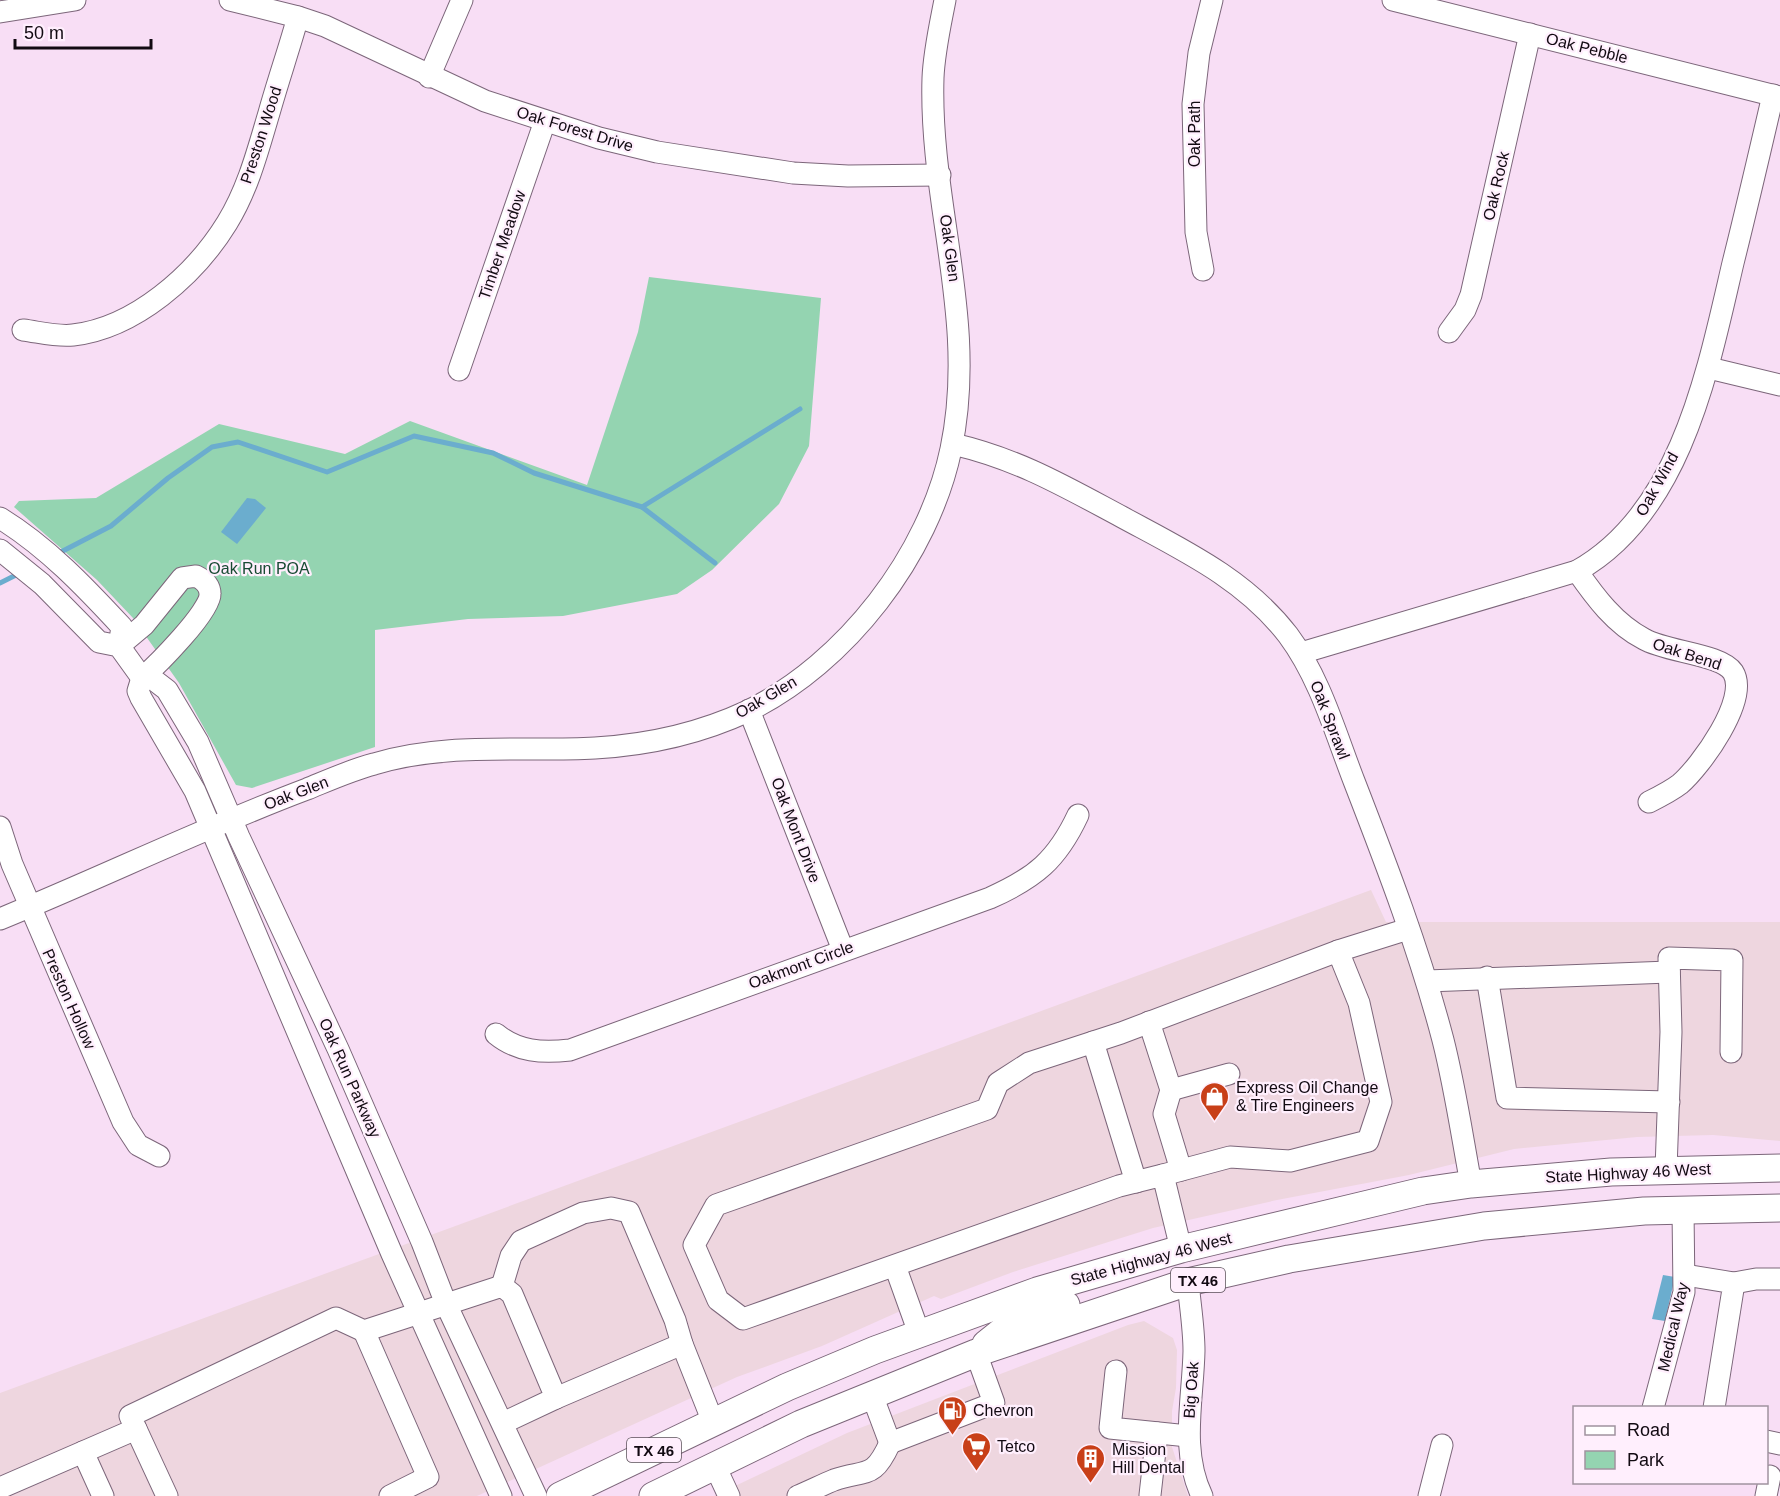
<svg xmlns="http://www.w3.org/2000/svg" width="1780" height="1496" viewBox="0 0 1780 1496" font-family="Helvetica,sans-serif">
  <rect width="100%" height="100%" fill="#f8def5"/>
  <g fill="#eed6df">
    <path d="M1371,890L1386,922H1780V1141L1713,1135L1637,1137L1514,1149L1409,1175L1277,1200L1153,1228L1013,1272L941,1299L934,1296L822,1346L737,1377L477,1496H0V1393Z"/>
    <path d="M1144,1321L1173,1338L1177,1350L1176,1388L1172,1411V1447L1188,1496H714L847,1433L1128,1325Z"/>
  </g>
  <path fill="#94d4b1" d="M649,277L821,298L809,446L779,504L712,570L677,594L563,616L468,619L375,630V747L252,788L236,785L179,683L133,618L97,580L14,507L19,501L96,498L219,424L345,454L410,421L587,485L638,332Z"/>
  <g fill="#6badce">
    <path d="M247,498L255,499L266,508L237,544L221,532Z"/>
    <path d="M1663,1275L1675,1277L1665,1321L1652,1319Z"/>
  </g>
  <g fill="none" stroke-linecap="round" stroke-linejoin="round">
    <g stroke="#6badce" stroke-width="5">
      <path d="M642,507L800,409"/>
      <path d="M57,554L111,526L168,478L212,447L238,442L327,472L414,436L493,453L534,473L642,507L715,563"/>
      <path d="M0,583L20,573"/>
    </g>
    <defs>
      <g id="minor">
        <path d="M230,0L298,17L325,26L485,101L599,138L657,152L793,173L848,176L940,175"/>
        <path d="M1393,0L1780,97"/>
        <path d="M0,12L75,0"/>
        <path d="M429,77L462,0"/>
        <path d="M1203,270L1196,232L1193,104L1199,53L1212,0"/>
        <path d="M23,330C39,332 57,337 73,335C135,328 195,275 227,223C248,189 258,150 269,113C278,81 289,49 298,17"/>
        <path d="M1449,332L1465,310L1471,295L1530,34"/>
        <path d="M1709,368L1780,385"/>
        <path d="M459,370L545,121"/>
        <path d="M953,444C1018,459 1064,486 1122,517C1183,550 1245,579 1288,635C1320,678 1335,732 1354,781C1387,866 1420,952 1443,1040C1455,1087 1462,1136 1471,1184"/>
        <path d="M0,518C47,547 85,587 122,627L119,646"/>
        <path d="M0,550L42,584L99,642L119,646L142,678L154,680L167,690L198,742L239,837L338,1049L422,1242L446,1304L536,1496"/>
        <path d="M1577,571C1595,597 1615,624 1644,639C1666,652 1721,654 1733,672C1750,699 1700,767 1680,784C1671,791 1659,797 1649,802"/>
        <path d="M119,646L144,625L182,578L196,576C204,580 210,585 210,594C211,611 156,666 142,678"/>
        <path d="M1301,653L1577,571C1681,513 1708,370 1733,263C1747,207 1760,151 1773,95"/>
        <path d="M142,678L138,691L141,698L195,791L392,1254L501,1496"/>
        <path d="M749,710L843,950"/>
        <path d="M0,827L12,864L123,1122L138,1145L159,1156"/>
        <path d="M0,919C103,877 203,828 307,789C329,780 351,770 374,764C446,742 521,752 595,748C647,745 701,733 748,711C846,663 929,555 951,449C978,320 929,204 933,78C934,52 940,26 945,0"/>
        <path d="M1487,977L1507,1098L1669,1102"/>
        <path d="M1427,981L1669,972"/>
        <path d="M1149,1022L1171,1090L1164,1114L1181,1170"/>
        <path d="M496,1034C518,1052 542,1053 570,1050L990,898C1035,878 1057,860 1078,815"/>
        <path d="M1093,1042L1136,1182"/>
        <path d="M1171,1090L1229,1074"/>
        <path d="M1666,1169L1671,1032L1669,958L1732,960L1731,1052"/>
        <path d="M1163,1175L1230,1157L1290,1161L1368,1141L1381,1102L1359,1003L1338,951"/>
        <path d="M1181,1249L1163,1175L1119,1186L743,1319L718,1300L694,1245L716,1205L987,1109L998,1083L1029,1063L1121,1033L1338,951L1408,929"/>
        <path d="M895,1266L919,1333"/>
        <path d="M1685,1275L1734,1283L1714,1408"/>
        <path d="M1188,1282C1190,1305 1194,1328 1194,1351C1193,1400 1180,1450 1202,1496"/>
        <path d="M1734,1283L1756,1279H1780"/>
        <path d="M502,1286L511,1256L521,1241L583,1213L611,1208L629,1212L675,1320L682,1344L556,1398"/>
        <path d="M364,1331L428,1477L390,1496"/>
        <path d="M682,1344L713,1422"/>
        <path d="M1116,1371L1110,1428L1188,1436"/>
        <path d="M872,1395L890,1443L994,1403L976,1353"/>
        <path d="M1653,1408L1684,1292L1683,1210"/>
        <path d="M1766,1441L1780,1444"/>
        <path d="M83,1452L103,1496"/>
        <path d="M715,1466L729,1496"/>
        <path d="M0,1488L136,1429"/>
        <path d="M1150,1495L1157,1433"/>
        <path d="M167,1496L130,1416L336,1318L364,1331L502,1286L512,1294L556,1398L503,1423"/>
        <path d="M798,1496C810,1491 822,1485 834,1480C867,1469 873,1480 890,1443"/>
        <path d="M1429,1496L1442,1445"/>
        <path d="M1766,1496L1770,1476"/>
      </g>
      <g id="major">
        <path d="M986,1344L1016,1320L1066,1305"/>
        <path d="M560,1496L787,1387L875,1350L1037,1291L1181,1249L1423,1191L1471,1184L1611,1172L1780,1168"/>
        <path d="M653,1496L801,1424L976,1353L1188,1282L1289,1259L1484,1226L1644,1211L1780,1208"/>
      </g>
    </defs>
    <use href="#minor" stroke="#7c667a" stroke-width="23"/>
    <use href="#major" stroke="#7c667a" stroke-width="29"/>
    <use href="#minor" stroke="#fff" stroke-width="21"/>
    <use href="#major" stroke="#fff" stroke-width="27"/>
  </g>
  <defs>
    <symbol id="shop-pin" viewBox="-11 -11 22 30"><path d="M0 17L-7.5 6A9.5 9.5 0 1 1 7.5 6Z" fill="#c83f18" stroke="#ffeffd"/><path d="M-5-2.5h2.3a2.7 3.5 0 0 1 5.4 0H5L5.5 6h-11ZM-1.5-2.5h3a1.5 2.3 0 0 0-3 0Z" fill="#fff"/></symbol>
    <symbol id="fuel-pin" viewBox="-11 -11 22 30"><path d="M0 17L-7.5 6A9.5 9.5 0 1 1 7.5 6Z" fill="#c83f18" stroke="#ffeffd"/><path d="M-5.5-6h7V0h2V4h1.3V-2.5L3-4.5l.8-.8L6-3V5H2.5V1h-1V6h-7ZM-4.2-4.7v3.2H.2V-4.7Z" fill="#fff"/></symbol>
    <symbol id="supermarket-pin" viewBox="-11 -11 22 30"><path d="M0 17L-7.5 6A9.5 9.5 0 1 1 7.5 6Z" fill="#c83f18" stroke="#ffeffd"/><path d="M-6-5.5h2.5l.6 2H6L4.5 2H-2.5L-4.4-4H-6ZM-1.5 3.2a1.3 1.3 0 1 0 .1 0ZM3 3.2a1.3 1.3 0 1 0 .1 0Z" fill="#fff"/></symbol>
    <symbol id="building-pin" viewBox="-11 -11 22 30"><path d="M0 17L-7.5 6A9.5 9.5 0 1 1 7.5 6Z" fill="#c83f18" stroke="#ffeffd"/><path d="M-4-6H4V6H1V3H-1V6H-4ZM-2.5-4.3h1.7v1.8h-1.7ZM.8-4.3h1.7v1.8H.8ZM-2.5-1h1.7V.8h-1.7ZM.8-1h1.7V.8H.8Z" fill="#fff"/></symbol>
  </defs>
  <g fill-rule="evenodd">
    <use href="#shop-pin" x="1198" y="1080" width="33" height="45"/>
    <use href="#fuel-pin" x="936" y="1394" width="33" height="45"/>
    <use href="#supermarket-pin" x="960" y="1430" width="33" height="45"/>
    <use href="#building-pin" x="1074" y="1442" width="33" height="45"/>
  </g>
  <g text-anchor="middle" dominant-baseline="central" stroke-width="4.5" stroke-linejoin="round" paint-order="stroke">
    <g fill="#ffeffd" stroke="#594f58" stroke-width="1.5">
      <rect x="1171" y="1268" width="54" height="24" rx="4.5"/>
      <rect x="627" y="1438" width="54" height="24" rx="4.5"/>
    </g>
    <g font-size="15" font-weight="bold" fill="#120a12">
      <text x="1198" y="1280">TX 46</text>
      <text x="654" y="1450">TX 46</text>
    </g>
    <g font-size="16" fill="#120a12" stroke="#ffeffd">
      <text transform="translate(1587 48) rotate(14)">Oak Pebble</text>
      <text transform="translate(575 129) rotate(17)">Oak Forest Drive</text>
      <text transform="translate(1194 134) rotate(-90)">Oak Path</text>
      <text transform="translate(261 135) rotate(-72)">Preston Wood</text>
      <text transform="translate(1496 186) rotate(-77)">Oak Rock</text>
      <text transform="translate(502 245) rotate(-71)">Timber Meadow</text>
      <text transform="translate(950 248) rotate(82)">Oak Glen</text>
      <text transform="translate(1657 484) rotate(-61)">Oak Wind</text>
      <text transform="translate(1687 654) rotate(18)">Oak Bend</text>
      <text transform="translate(766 697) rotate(-30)">Oak Glen</text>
      <text transform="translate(1330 720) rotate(69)">Oak Sprawl</text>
      <text transform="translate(296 793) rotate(-21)">Oak Glen</text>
      <text transform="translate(796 830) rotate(69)">Oak Mont Drive</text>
      <text transform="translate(801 965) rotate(-20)">Oakmont Circle</text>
      <text transform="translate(69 999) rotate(66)">Preston Hollow</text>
      <text transform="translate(350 1078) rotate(66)">Oak Run Parkway</text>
      <text transform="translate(1628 1173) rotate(-3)">State Highway 46 West</text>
      <text transform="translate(1151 1259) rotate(-15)">State Highway 46 West</text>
      <text transform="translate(1673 1327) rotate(-77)">Medical Way</text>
      <text transform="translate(1191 1390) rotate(-86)">Big Oak</text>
    </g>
    <g font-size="16" fill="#184a33" stroke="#ffeffd">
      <text x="259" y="568">Oak Run POA</text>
    </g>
    <g font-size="16" fill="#120a12" stroke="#ffeffd" text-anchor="start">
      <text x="1236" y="1087">Express Oil Change<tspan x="1236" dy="18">&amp; Tire Engineers</tspan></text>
      <text x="973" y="1410">Chevron</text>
      <text x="997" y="1446">Tetco</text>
      <text x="1112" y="1449">Mission<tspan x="1112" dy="18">Hill Dental</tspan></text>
    </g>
  </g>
  <rect x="1573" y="1406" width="195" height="78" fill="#ffeffd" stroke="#a0939f" stroke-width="1.5"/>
  <rect x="1585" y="1426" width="30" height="9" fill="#ffffff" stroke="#a0939f" stroke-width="1.5"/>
  <text x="1627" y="1436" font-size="18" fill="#120a12">Road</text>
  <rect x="1585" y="1451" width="30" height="18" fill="#94d4b1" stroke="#a0939f" stroke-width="1.5"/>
  <text x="1627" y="1466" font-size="18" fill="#120a12">Park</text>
  <path d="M15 39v9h136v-9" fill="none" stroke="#120a12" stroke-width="3"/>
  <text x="24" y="39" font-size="18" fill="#120a12" stroke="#ffeffd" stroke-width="4.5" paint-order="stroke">50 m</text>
</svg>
